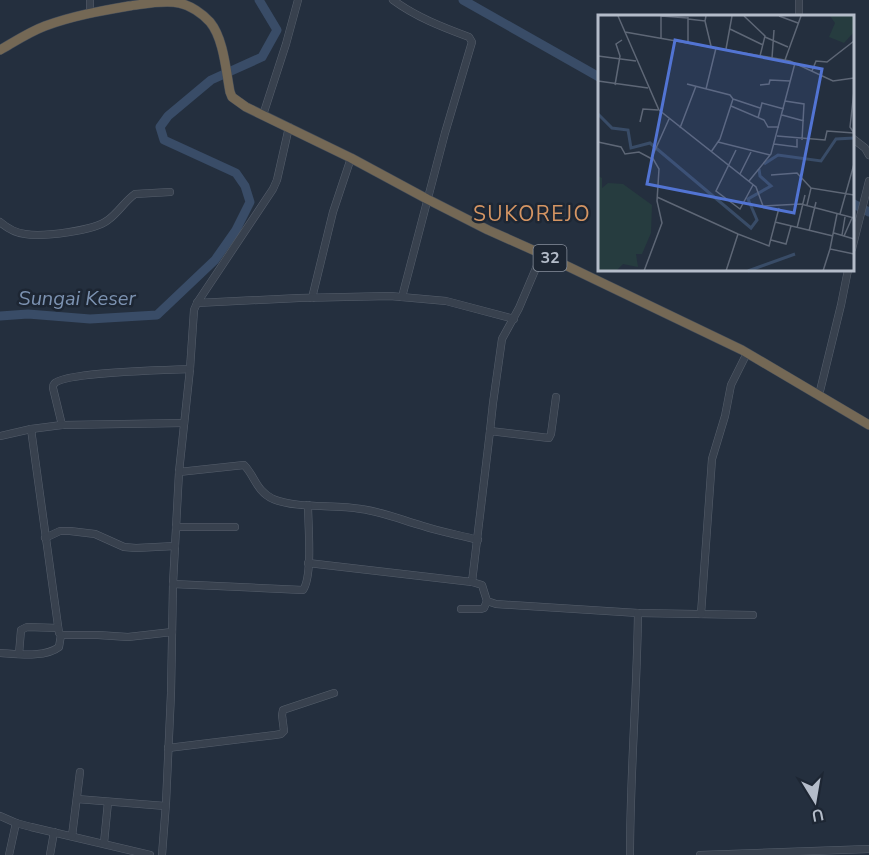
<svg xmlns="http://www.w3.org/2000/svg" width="869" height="855" viewBox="0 0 869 855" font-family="'Nunito Sans',sans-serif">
  <rect width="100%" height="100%" fill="#242f3e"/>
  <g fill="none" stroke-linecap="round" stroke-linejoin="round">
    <g stroke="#394c67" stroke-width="9">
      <path d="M463,0L599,77"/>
      <path d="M852,203L869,212"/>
      <path d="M0,316L28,314L90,319L157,315L215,260L236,230L250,202L245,186L236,173L164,140L160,127L168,116L211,80L262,57L277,30L259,0"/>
    </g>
    <defs>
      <g id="minor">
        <path d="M393,0C416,17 442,27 469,37L472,42L445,133L402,297"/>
        <path d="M799,0V16"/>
        <path d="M90,13V0"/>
        <path d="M263,115L286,44L298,0"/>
        <path d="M852,138L865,148L869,155"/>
        <path d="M0,222C7,228 16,233 25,234C43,237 94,231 108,220C118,213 125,201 135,194L170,192"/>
        <path d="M852,249L869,181"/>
        <path d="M312,298L333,212L351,158"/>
        <path d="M197,303L299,298L390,296L446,301L514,319"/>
        <path d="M819,395L841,305L848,270"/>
        <path d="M62,425L53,388C53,387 53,385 54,384C63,372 171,370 190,369"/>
        <path d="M31,429L59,633L61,635H98L128,637L172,632"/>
        <path d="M490,431L549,438L551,434L556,397"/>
        <path d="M0,436L31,429L62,425L184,423"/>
        <path d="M179,472L244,465C255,476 256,491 273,499C298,509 334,504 361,509C383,512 402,520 423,526C441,532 460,535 478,540"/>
        <path d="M176,527H235"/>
        <path d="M45,538L60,531H70L95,534L124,547L136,548L175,546"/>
        <path d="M308,563L472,582L490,431L493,403L502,339L519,308L542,254"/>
        <path d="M472,582L482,585L487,601L496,604L638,613L753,615"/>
        <path d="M173,584L303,590C313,576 308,524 308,505"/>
        <path d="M461,609H481L484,608L487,601"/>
        <path d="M701,614L712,459L725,416L731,385L747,353"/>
        <path d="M0,653C17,654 45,658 59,647L61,635"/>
        <path d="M19,654L21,630L27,627L58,628"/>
        <path d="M168,748L275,735L281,734L284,731L282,715L283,710L334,693"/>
        <path d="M77,799L165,806"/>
        <path d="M0,816L16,823L31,827L150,855"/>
        <path d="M72,836L80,772"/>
        <path d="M104,843L108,802"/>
        <path d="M9,855L16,823"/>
        <path d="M50,855L54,832"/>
        <path d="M162,855L166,803L171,693L173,584L179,472L190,369L194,310L197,303L273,189L277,180L289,127"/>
        <path d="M630,855C630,774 637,694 638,613"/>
        <path d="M700,855L869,849"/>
      </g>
      <path id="highway" d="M0,50C14,42 29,32 45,26C72,16 100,11 129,6C145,4 163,0 179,3C190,5 203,14 210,22C224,39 226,72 230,92L232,97L246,107L351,158L427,199L488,230L542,254L742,350L869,425"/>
    </defs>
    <use href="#minor" stroke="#565f6c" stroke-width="8"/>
    <use href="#highway" stroke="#434c59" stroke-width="10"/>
    <use href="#minor" stroke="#38414e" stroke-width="7"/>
    <use href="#highway" stroke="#746855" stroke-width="9"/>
  </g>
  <g text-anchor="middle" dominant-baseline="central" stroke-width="5" stroke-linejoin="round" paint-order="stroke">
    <rect fill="#1d2633" stroke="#878f9c" stroke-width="1.5" x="533.5" y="245" width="33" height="26" rx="4.5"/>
    <g font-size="16" font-weight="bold" fill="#b4bcc9">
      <text x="550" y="258">32</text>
    </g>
    <g font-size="20" font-style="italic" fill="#7c92b1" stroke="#1d2633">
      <text x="77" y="298">Sungai Keser</text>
    </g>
    <g font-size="21" letter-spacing="1.5" fill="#d59563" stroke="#1d2633">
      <text x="532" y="214">SUKOREJO</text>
    </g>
  </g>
  <g transform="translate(598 15)">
    <rect width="256" height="256" fill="#242f3e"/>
    <path d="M232,1H256V17L246,28L231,22L237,8ZM0,161L4,163V173L10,168L25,169L54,190L53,218L44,239H38L40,252L25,249L18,256H0Z" fill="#263c3f"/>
    <path fill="none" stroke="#394c67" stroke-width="3" d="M0,99L14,113L30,115L33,133L52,128L153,213L159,205L150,184L173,171L162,161L161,154M166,149L180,140L223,146L238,124L256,123M150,256L197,239"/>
    <path fill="none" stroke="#5e6776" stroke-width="1.5" d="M20,1L61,95L158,172L165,191L203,189L256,203M146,1L167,21L162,41M181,1L200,8M90,4L107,6L108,1M107,6L113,31M132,14L165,30M27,17L192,46L235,66L256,63M167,22L190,32M63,24V1L90,3M90,28V2M128,34L134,1M0,41L38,46M174,43L176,15M187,45L203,1M214,56L218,46L229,47L256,26M0,66L50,73M89,69L132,80L135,84M17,70L22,41L18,29L24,25M162,70L171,69L172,65L192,66M108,74L118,33M187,86L206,89L204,125M133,91L166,105L170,112H181M184,100L206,106M160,103L164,88L186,94M42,107L45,94L60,95M82,113L98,71M256,118L252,112L256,76M179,121L227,125L229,116L256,118M0,127L23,132L27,139L41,137L54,144M120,127L172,140M176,129L199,132V124M138,135L118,176L142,194L155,170M113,137L122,124L135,84L162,93M142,159L153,137M173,160L199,158L213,173M151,166L173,139L197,48M59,182L140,219M209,190L213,173L256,180M239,199L232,234L256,239M242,199L256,149M177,207L235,221M199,213L207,180M211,216L218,187M236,218L256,224M244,220L247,202M246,221L254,203M173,225L188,229L193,211M46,256L64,208L59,186L61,154L54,142L71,104M128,256L140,219L171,231L181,193M225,256L232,234"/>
    <path fill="#5274d3" fill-opacity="0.15" stroke="#5274d3" stroke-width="3" d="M77,25L224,54L196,198L49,169Z"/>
    <rect width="256" height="256" fill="none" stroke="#b4bcc9" stroke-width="3"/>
  </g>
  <g transform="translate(815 801) rotate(169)" stroke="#1d2633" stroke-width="4.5" paint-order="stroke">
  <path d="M0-4.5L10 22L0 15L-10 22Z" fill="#b4bcc9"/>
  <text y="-9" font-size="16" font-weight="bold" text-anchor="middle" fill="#b4bcc9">U</text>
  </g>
</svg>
